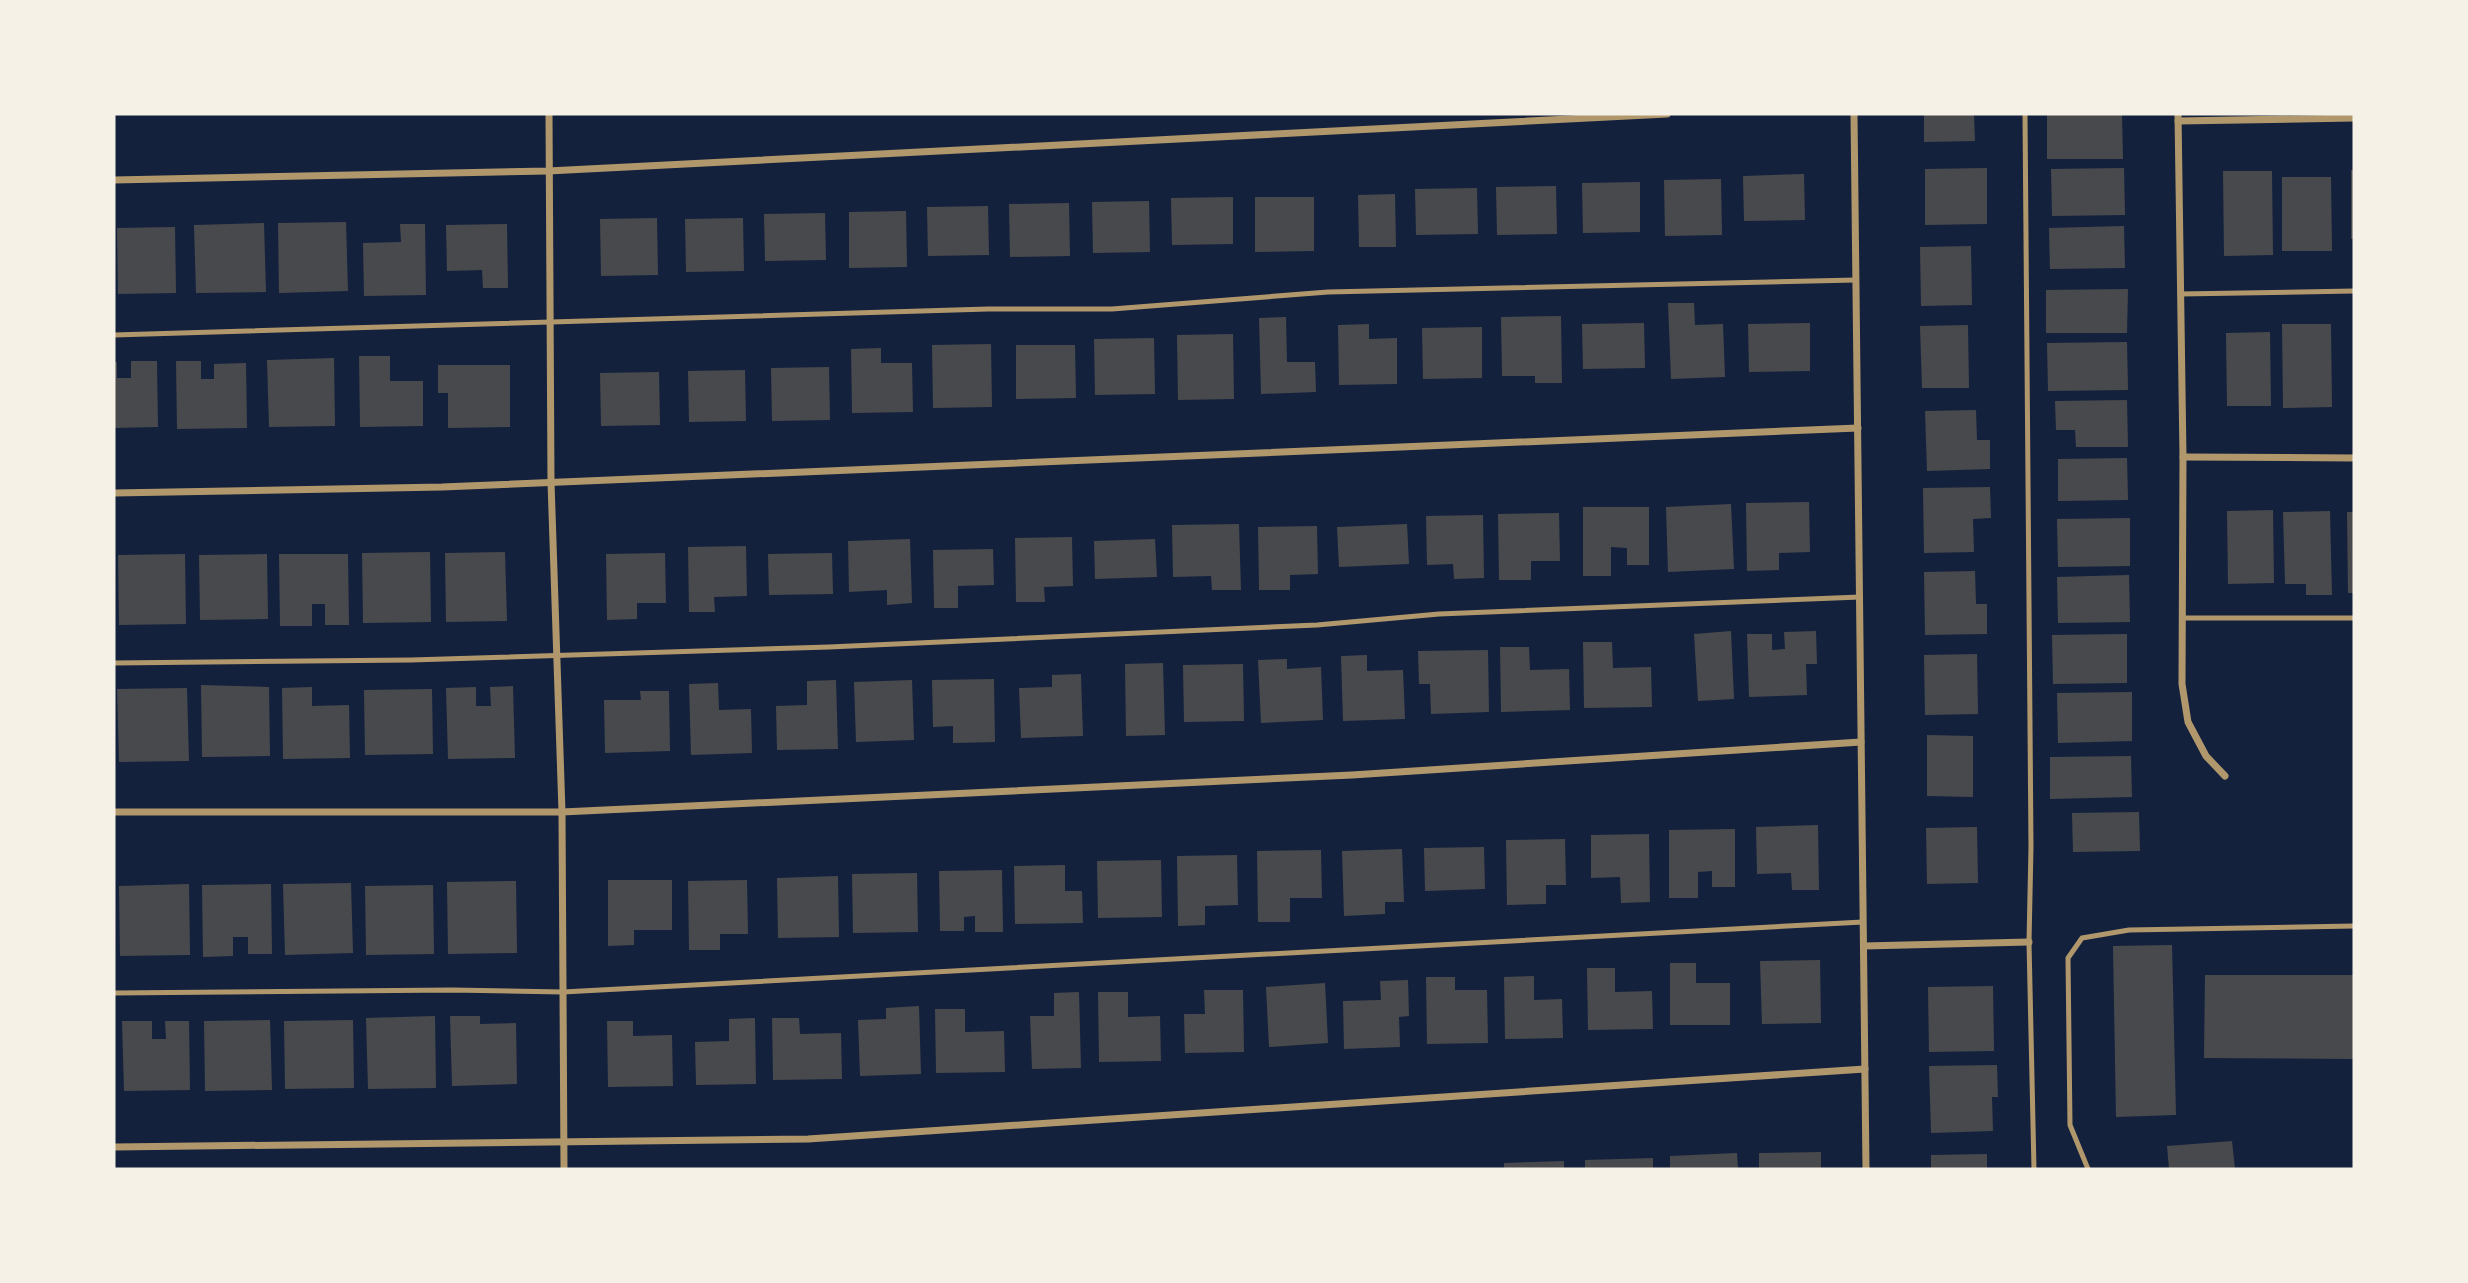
<svg xmlns="http://www.w3.org/2000/svg" width="2468" height="1283" viewBox="0 0 2468 1283" font-family="Bitter,serif">
  <rect width="100%" height="100%" fill="#14213d"/>
  <g fill="#48494c">
    <path d="M1924,114H1974L1975,141L1924,142Z"/>
    <path d="M2047,114H2122L2123,159H2047Z"/>
    <path d="M1987,168V224L1925,225V169Z"/>
    <path d="M2124,168L2125,215L2052,216L2051,169Z"/>
    <rect x="2351" y="170" width="3" height="69"/>
    <path d="M2223,171H2272L2273,255L2224,256Z"/>
    <path d="M1804,174L1805,220L1744,221L1743,176Z"/>
    <path d="M2282,177H2331L2332,251H2282Z"/>
    <path d="M1721,179L1722,235L1665,236L1664,180Z"/>
    <path d="M1640,182V232L1583,233L1582,183Z"/>
    <path d="M1556,186L1557,234L1497,235L1496,187Z"/>
    <path d="M1477,188L1478,234L1416,235L1415,189Z"/>
    <path d="M1395,194L1396,247H1359L1358,195Z"/>
    <path d="M1233,197V244L1172,245L1171,198Z"/>
    <path d="M1255,197H1314V251L1255,252Z"/>
    <path d="M1149,201L1150,252L1093,253L1092,202Z"/>
    <path d="M1069,203L1070,256L1010,257L1009,204Z"/>
    <path d="M988,206L989,255L928,256L927,207Z"/>
    <path d="M906,211L907,267L849,268V212Z"/>
    <path d="M825,213L826,260L765,261L764,214Z"/>
    <path d="M657,218L658,275L601,276L600,219Z"/>
    <path d="M743,218L744,271L686,272L685,219Z"/>
    <path d="M346,222L348,291L279,293L278,223Z"/>
    <path d="M264,223L266,292L196,293L194,225Z"/>
    <path d="M400,224H425L426,295L364,296L363,243L401,242Z"/>
    <path d="M507,224L508,288H483L482,270L447,271L446,225Z"/>
    <path d="M2124,226L2125,268L2050,269L2049,228Z"/>
    <path d="M175,227L176,293L118,294L117,228Z"/>
    <path d="M1971,246L1972,305L1921,306L1920,247Z"/>
    <path d="M2128,289L2127,333H2046V290Z"/>
    <path d="M1668,303H1694L1695,325L1723,324L1725,377L1671,379Z"/>
    <path d="M1561,316L1562,383H1535V376H1502L1501,317Z"/>
    <path d="M1286,317L1287,362H1315L1316,392L1261,394L1259,318Z"/>
    <path d="M1644,323L1645,368L1583,369L1582,324Z"/>
    <path d="M1810,323V371L1749,372L1748,324Z"/>
    <path d="M1369,324V339L1397,338V384L1339,385L1338,325Z"/>
    <path d="M2282,324H2331L2332,407L2283,408Z"/>
    <path d="M1968,325L1969,388H1922L1920,326Z"/>
    <path d="M1482,327V378L1423,379L1422,328Z"/>
    <path d="M2270,332L2271,406H2227L2226,333Z"/>
    <path d="M1233,334L1234,399L1178,400L1177,335Z"/>
    <path d="M1154,338L1155,394L1095,395L1094,339Z"/>
    <path d="M2127,342L2128,390L2048,391L2047,343Z"/>
    <path d="M991,344L992,407L933,408L932,345Z"/>
    <path d="M1016,345H1075L1076,398L1016,399Z"/>
    <path d="M881,348V363H912L913,412L852,413L851,349Z"/>
    <path d="M359,356H390V381H423V426L360,427Z"/>
    <path d="M334,358L335,426L269,427L267,360Z"/>
    <path d="M131,361H157L158,427L114,428V362H117V378H131Z"/>
    <path d="M176,361H201V379H214V364L246,363L247,428L177,429Z"/>
    <path d="M438,365H510V427L448,428V393H438Z"/>
    <path d="M829,367L830,420L772,421L771,368Z"/>
    <path d="M745,370L746,421L689,422L688,371Z"/>
    <path d="M659,372L660,425L601,426L600,373Z"/>
    <path d="M2127,400L2128,447H2076L2075,430H2056L2055,401Z"/>
    <path d="M1976,410L1977,440H1990V469L1927,471L1925,411Z"/>
    <path d="M2127,458L2128,500L2058,501V459Z"/>
    <path d="M1990,487L1991,518L1973,519L1974,552L1924,553L1923,488Z"/>
    <path d="M1809,502L1810,552L1779,553V570L1747,571L1746,503Z"/>
    <path d="M1731,504L1734,569L1668,572L1666,507Z"/>
    <path d="M1583,507H1649V565H1627V548L1611,547V576H1583Z"/>
    <path d="M2273,510L2274,583L2228,584L2227,511Z"/>
    <path d="M2330,511L2332,595H2306V584H2285L2283,512Z"/>
    <path d="M2347,512H2354V593H2348Z"/>
    <path d="M1559,513L1560,561H1531V580H1499L1498,514Z"/>
    <path d="M1483,515L1484,578L1454,579L1453,564L1427,565L1426,516Z"/>
    <path d="M2130,518V566L2058,567L2057,519Z"/>
    <path d="M1239,524L1241,590H1212L1211,576L1173,577L1172,525Z"/>
    <path d="M1407,524L1409,564L1339,567L1337,527Z"/>
    <path d="M1317,526L1318,574L1290,575V590H1259L1258,527Z"/>
    <path d="M1072,537L1073,586L1044,587L1045,602H1016L1015,538Z"/>
    <path d="M910,539L912,603L887,605V590L849,592L848,541Z"/>
    <path d="M1155,539L1157,577L1095,579L1094,541Z"/>
    <path d="M746,546L747,596L714,597L715,612H689L688,547Z"/>
    <path d="M993,549L994,585L958,586V608H934L933,550Z"/>
    <path d="M430,552L431,622L363,623L362,553Z"/>
    <path d="M505,552L507,621L446,622L445,553Z"/>
    <path d="M665,553L666,603H637V619L607,620L606,554Z"/>
    <path d="M832,553L833,594L769,595L768,554Z"/>
    <path d="M185,554L186,624L119,625L118,555Z"/>
    <path d="M267,554L268,619L200,620L199,555Z"/>
    <path d="M279,554H348L349,625H325V604H312V626H280Z"/>
    <path d="M1975,571L1976,604H1987V634L1925,635L1924,572Z"/>
    <path d="M2129,575L2130,622L2058,623L2057,577Z"/>
    <path d="M1731,631L1734,699L1698,701L1694,634Z"/>
    <path d="M1816,631L1817,664H1806L1807,695L1749,697L1747,634H1772V650L1785,649L1784,632Z"/>
    <path d="M2127,634V683L2053,684L2052,635Z"/>
    <path d="M1583,642H1612L1613,668L1651,667L1652,707L1584,708Z"/>
    <path d="M1500,647H1529L1530,670L1569,669L1570,710L1501,712Z"/>
    <path d="M1488,650L1489,712L1431,714L1430,684H1419L1418,651Z"/>
    <path d="M1977,654L1978,714L1925,715L1924,655Z"/>
    <path d="M1367,655V671L1403,670L1405,719L1343,721L1341,656Z"/>
    <path d="M1287,659V669L1321,667L1323,720L1261,723L1258,660Z"/>
    <path d="M1163,663L1165,735L1126,736L1125,664Z"/>
    <path d="M1243,664L1244,721L1184,722L1183,665Z"/>
    <path d="M1081,674L1083,736L1021,738L1019,688L1052,687V675Z"/>
    <path d="M994,679L995,742L953,743V726L933,727L932,680Z"/>
    <path d="M836,680L838,749L777,750L776,706L807,705V681Z"/>
    <path d="M912,680L914,740L856,742L854,682Z"/>
    <path d="M718,683L719,710L751,709L752,753L691,755L689,684Z"/>
    <path d="M201,685L269,687L270,756L202,757Z"/>
    <path d="M513,686L515,758L448,759L446,688L476,687V706H491L490,687Z"/>
    <path d="M312,687V706L349,705L350,758L283,759L282,688Z"/>
    <path d="M187,688L189,761L119,762L117,689Z"/>
    <path d="M432,689L433,754L365,755L364,690Z"/>
    <path d="M640,691H669L670,751L605,753L604,700H641Z"/>
    <path d="M2132,692V741L2058,743L2057,693Z"/>
    <path d="M1927,735L1973,736V797L1927,796Z"/>
    <path d="M2131,756L2132,797L2050,799V757Z"/>
    <path d="M2139,812L2140,851L2073,852L2072,813Z"/>
    <path d="M1818,825L1819,890H1792L1791,873L1757,874L1756,827Z"/>
    <path d="M1977,827L1978,883L1927,884L1926,828Z"/>
    <path d="M1735,829V887H1712V871L1698,872V898H1669V830Z"/>
    <path d="M1649,834L1650,902L1621,903L1620,877L1591,878V835Z"/>
    <path d="M1565,839L1566,885H1546V904L1507,905L1506,840Z"/>
    <path d="M1484,847L1485,889L1425,891L1424,848Z"/>
    <path d="M1402,849L1404,902H1385V914L1344,916L1342,851Z"/>
    <path d="M1321,850L1322,898H1290V922H1258L1257,851Z"/>
    <path d="M1237,855L1238,905L1205,906V925L1178,926L1177,856Z"/>
    <path d="M1161,860L1162,917L1098,918L1097,861Z"/>
    <path d="M1065,865V891H1082L1083,923L1015,924L1014,866Z"/>
    <path d="M1002,870L1003,932H975V916L964,917V931H940L939,871Z"/>
    <path d="M917,873L918,932L853,933L852,874Z"/>
    <path d="M838,876L839,937L778,938L777,878Z"/>
    <path d="M608,880H672V930H634V945L608,946Z"/>
    <path d="M747,880L748,934H720V950H689L688,881Z"/>
    <path d="M516,881L517,953L448,954L447,882Z"/>
    <path d="M351,883L353,953L285,955L283,884Z"/>
    <path d="M189,884L190,955L120,956L119,886Z"/>
    <path d="M271,884L272,954H248V937H233V956L203,957L202,885Z"/>
    <path d="M433,885L434,954L366,955L365,886Z"/>
    <path d="M2172,945L2176,1115L2116,1117L2113,946Z"/>
    <path d="M1820,960L1821,1023L1762,1024L1760,961Z"/>
    <path d="M1670,963H1696V983H1730V1025H1670Z"/>
    <path d="M1587,968H1615V992L1652,991L1653,1029L1588,1030Z"/>
    <path d="M2205,975H2354V1059L2204,1058Z"/>
    <path d="M1534,976V1000L1562,999L1563,1038L1505,1039L1504,977Z"/>
    <path d="M1426,977H1455V990H1487L1488,1043L1427,1044Z"/>
    <path d="M1408,980L1409,1016L1399,1017L1400,1047L1344,1049L1343,1001L1381,1000L1380,981Z"/>
    <path d="M1325,983L1328,1043L1269,1047L1266,987Z"/>
    <path d="M1993,986L1994,1051L1929,1052L1928,987Z"/>
    <path d="M1204,990H1243L1244,1052L1185,1053L1184,1014H1205Z"/>
    <path d="M1079,992L1081,1068L1032,1069L1030,1016H1054V993Z"/>
    <path d="M1098,992H1128V1017L1160,1016L1161,1061L1099,1062Z"/>
    <path d="M919,1006L921,1074L860,1076L858,1020L886,1019V1008Z"/>
    <path d="M935,1009H965V1032L1004,1031L1005,1072L936,1073Z"/>
    <path d="M435,1016L436,1088L368,1089L366,1018Z"/>
    <path d="M450,1016H480V1024L516,1023L517,1084L452,1086Z"/>
    <path d="M755,1018L756,1084L696,1085L695,1042L729,1041V1019Z"/>
    <path d="M772,1018H799L800,1034L841,1033L842,1079L773,1080Z"/>
    <path d="M270,1020L272,1090L205,1091L204,1021Z"/>
    <path d="M353,1020L354,1088L285,1089L284,1021Z"/>
    <path d="M122,1021H152V1039H166L165,1021H189L190,1090L124,1091Z"/>
    <path d="M607,1021H633V1036L672,1035L673,1086L608,1087Z"/>
    <path d="M1997,1065L1998,1097H1992L1993,1131L1931,1133L1929,1066Z"/>
    <path d="M2232,1141L2235,1169H2169L2167,1146Z"/>
    <path d="M1821,1152V1169H1759V1153Z"/>
    <path d="M1737,1153L1738,1169H1670V1156Z"/>
    <path d="M1987,1154V1169H1931V1155Z"/>
    <path d="M1653,1158V1169H1585V1160Z"/>
    <path d="M1564,1161V1169H1504V1163Z"/>
  </g>
  <g fill="none" stroke-linecap="round" stroke-linejoin="round">
    <g stroke="#b1986c" stroke-width="5">
      <path d="M2025,114L2031,847L2029,942L2034,1169"/>
      <path d="M2180,294L2354,291"/>
      <path d="M114,335L988,309H1112L1328,292L1856,280"/>
      <path d="M2182,618H2354"/>
      <path d="M114,663L411,660L829,647L1317,625L1439,614L1860,597"/>
      <path d="M114,993L452,990L563,992L1863,922"/>
      <path d="M2088,1169L2070,1125L2068,958L2082,938L2129,930L2354,926"/>
    </g>
    <g stroke="#b1986c" stroke-width="7">
      <path d="M549,114L551,482L562,812L564,1169"/>
      <path d="M1854,114L1866,1169"/>
      <path d="M2178,114L2183,457L2182,684L2188,722L2206,756L2225,776"/>
      <path d="M2178,121L2354,118"/>
      <path d="M114,180L548,171L1667,114"/>
      <path d="M2183,457L2354,458"/>
      <path d="M114,493L442,487L1858,428"/>
      <path d="M114,812H562L1352,775L1861,742"/>
      <path d="M1864,946L2029,942"/>
      <path d="M114,1147L808,1139L1865,1069"/>
    </g>
  </g>
  <rect width="2468" height="1283" fill="none" stroke="#f6f1e7" stroke-width="231"/>
</svg>
